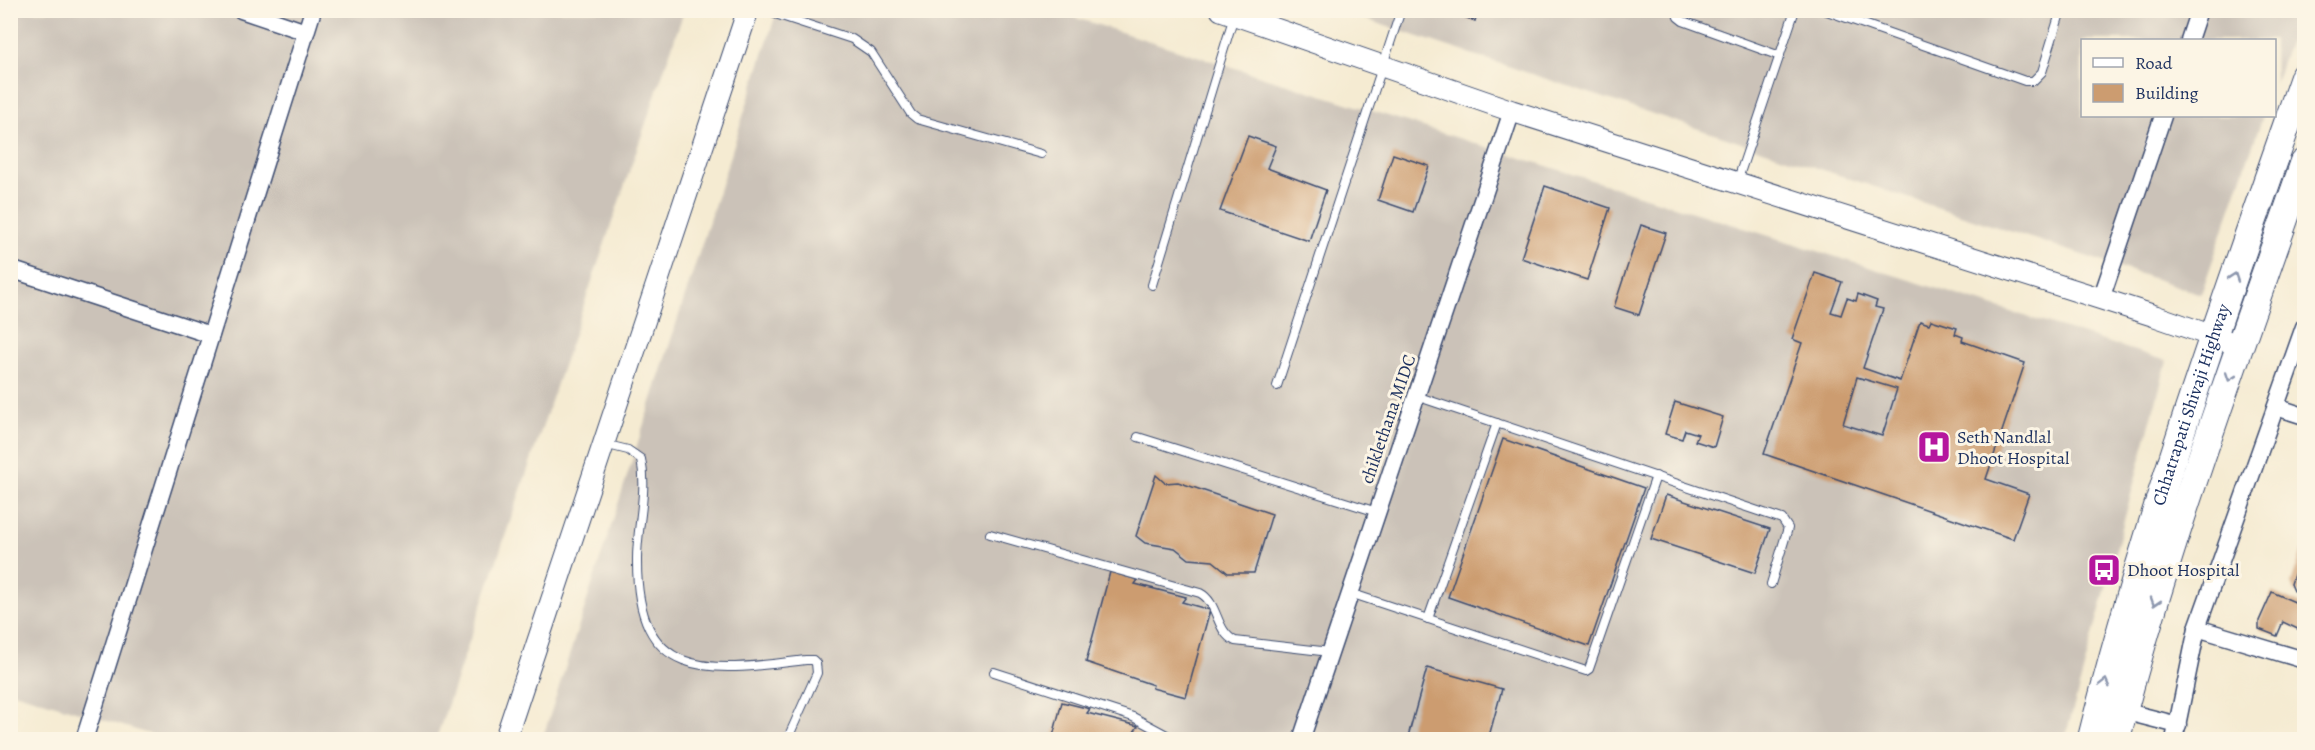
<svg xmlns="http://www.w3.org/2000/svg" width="2315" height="750" viewBox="0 0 2315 750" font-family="Alegreya,serif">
  <rect width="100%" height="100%" fill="#fcf5e5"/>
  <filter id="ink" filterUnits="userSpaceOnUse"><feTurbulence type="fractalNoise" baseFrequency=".0167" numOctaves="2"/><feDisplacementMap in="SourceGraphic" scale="12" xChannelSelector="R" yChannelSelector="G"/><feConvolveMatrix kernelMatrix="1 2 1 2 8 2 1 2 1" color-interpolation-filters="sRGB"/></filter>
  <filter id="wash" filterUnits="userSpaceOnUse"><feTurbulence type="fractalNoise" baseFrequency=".008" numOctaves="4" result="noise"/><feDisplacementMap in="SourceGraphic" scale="24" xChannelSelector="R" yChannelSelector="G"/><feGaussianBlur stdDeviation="1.35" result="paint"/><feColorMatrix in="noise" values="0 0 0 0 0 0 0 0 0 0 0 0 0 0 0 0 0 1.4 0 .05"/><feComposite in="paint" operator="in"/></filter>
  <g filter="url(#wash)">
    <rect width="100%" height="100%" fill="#f5ebd2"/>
    <g fill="#cbc2b8">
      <path d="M10,11H684L436,739H165L11,691Z"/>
      <path d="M777,11H1054L2167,361L2065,739L542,740Z"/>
      <path d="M1340,11H2300L2275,83L2274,40H2082V116H2263L2201,294Z"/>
    </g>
    <g id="blocks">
      <g fill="#cc9c70" fill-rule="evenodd">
        <path d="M1445,10H1478L1475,21Z"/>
        <path d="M1248,136L1276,146L1267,168L1326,190L1309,241L1220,211Z"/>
        <path d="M1393,154L1429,166L1413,212L1378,200Z"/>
        <path d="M1545,186L1610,208L1587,280L1521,258Z"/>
        <path d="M1641,225L1666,233L1639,315L1614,307Z"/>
        <path d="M1815,273L1842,282L1831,312L1841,315L1847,298L1856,301L1858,294L1877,301L1875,307L1883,309L1863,368L1900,381L1920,321L1929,324L1931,320L1957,328L1955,334L1963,337L1962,341L2025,363L1986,479L2029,494L2013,539L1764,454L1802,343L1792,339ZM1857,377L1897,389L1882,436L1843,424Z"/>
        <path d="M1675,402L1723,417L1714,447L1695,441L1698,434L1685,430L1682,439L1665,434Z"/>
        <path d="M1503,439L1644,488L1589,646L1448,597Z"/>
        <path d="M1156,475L1165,483L1178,482L1272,514L1254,573H1228L1213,561L1189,559L1175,548L1145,543L1136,536Z"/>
        <path d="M1666,495L1770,529L1755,573L1651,539Z"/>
        <path d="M2304,544V594L2294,591L2291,584Z"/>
        <path d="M1110,572L1138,580L1135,584L1186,597L1182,602L1210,610L1186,697L1152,688L1153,685L1086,662Z"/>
        <path d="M2272,592L2304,606V632L2283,622L2277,636L2259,629V621Z"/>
        <path d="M1427,668L1502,689L1488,740H1407Z"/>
        <path d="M1062,702L1090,709L1087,713L1138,726L1134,732L1161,740H1052Z"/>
      </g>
    </g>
  </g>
  <g filter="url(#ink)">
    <use href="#blocks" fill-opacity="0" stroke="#3c4b6f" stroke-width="1.5"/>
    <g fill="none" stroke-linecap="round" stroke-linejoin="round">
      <defs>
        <g id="service">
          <path d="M763,10L852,39L871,52L911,114L917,119L1041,154"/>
          <path d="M1676,10L1678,17L1683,21L1780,56"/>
          <path d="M1824,10L2025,81H2033L2042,72L2061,10"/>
          <path d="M1737,182L1795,10"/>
          <path d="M1152,285L1234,16"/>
          <path d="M1277,386L1401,10"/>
          <path d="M1416,396L1782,519L1788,528L1771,584"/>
          <path d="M1138,437L1377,512"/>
          <path d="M604,444L628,450L641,459C648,492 637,526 637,559C636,684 710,672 806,660H813L816,663L817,673L787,740"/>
          <path d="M990,534L1200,593C1219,603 1215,631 1235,641L1330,652"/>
          <path d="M1350,593L1586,671L1589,669L1656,476"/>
          <path d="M1428,619L1497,423"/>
          <path d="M994,672L1133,717L1176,740"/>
        </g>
        <g id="minor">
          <path d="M241,10L306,32"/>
          <path d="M2189,40L2199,10"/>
          <path d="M10,269L211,335"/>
          <path d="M2101,299L2163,116"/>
          <path d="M2276,407L2304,416"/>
          <path d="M2197,628L2304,660"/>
          <path d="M2123,711L2178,725"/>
          <path d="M84,740L313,10"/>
          <path d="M1301,740L1512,111"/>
          <path d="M2174,740L2197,628L2304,327"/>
        </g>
        <g id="tertiary">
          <path d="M1221,10L1512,111L2155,316L2241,346"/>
          <path d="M505,740L748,10"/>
        </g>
        <g id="primary">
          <path id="s1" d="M2091,740C2148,514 2227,295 2304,76"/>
          <path d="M2116,740C2166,544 2238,354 2304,163"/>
        </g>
      </defs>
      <use href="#service" stroke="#3c4b6f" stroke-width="10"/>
      <use href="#minor" stroke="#3c4b6f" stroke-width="19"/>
      <use href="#tertiary" stroke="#3c4b6f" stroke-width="23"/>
      <use href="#primary" stroke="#3c4b6f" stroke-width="29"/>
      <use href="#service" stroke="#fff" stroke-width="8"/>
      <use href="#minor" stroke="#fff" stroke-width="16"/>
      <use href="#tertiary" stroke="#fff" stroke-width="21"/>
      <use href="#primary" stroke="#fff" stroke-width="27"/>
    </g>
    <defs><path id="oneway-chevron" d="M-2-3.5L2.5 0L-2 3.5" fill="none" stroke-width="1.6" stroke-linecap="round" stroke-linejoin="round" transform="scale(1.5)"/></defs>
    <g stroke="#8d97ae">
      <use href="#oneway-chevron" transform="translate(2234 277) rotate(-71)"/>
      <use href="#oneway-chevron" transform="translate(2230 377) rotate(109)"/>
      <use href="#oneway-chevron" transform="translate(2155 602) rotate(108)"/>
      <use href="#oneway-chevron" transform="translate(2105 683) rotate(-76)"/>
    </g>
  </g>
  <defs>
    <symbol id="hospital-square" viewBox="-11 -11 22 22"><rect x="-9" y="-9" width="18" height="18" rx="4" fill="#b5179e" stroke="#fcf5e5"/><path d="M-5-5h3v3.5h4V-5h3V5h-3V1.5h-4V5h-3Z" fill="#fff"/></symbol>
    <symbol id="bus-square" viewBox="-11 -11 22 22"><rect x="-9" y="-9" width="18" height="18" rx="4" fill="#b5179e" stroke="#fcf5e5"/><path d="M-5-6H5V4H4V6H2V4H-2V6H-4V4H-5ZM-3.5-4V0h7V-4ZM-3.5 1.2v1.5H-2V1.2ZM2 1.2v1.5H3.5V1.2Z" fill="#fff"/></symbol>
  </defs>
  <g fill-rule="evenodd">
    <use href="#hospital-square" x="1915" y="428" width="38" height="38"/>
    <use href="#bus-square" x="2085" y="551" width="38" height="38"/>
  </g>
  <g text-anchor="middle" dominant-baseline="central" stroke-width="6" stroke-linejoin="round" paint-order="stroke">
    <g font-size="18" fill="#1b2f5e" stroke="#fcf5e5">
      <text stroke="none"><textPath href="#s1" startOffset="350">Chhatrapati Shivaji Highway</textPath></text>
      <text transform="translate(1388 419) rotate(-71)">chiklethana MIDC</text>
    </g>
    <g font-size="18" fill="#1b2f5e" stroke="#fcf5e5" text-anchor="start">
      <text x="1957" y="437">Seth Nandlal<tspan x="1957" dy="21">Dhoot Hospital</tspan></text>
      <text x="2127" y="570">Dhoot Hospital</text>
    </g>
  </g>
  <rect width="2315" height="750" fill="none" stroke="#fcf5e5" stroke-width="36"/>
  <rect x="2081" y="39" width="195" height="78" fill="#fcf5e5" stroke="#a2a6af" stroke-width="1.5"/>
  <rect x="2093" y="58" width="30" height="9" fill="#ffffff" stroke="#a2a6af" stroke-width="1.5"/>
  <text x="2135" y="69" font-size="18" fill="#1b2f5e">Road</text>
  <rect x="2093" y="84" width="30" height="18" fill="#cc9c70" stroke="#a2a6af" stroke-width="1.5"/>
  <text x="2135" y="99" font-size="18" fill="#1b2f5e">Building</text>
</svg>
